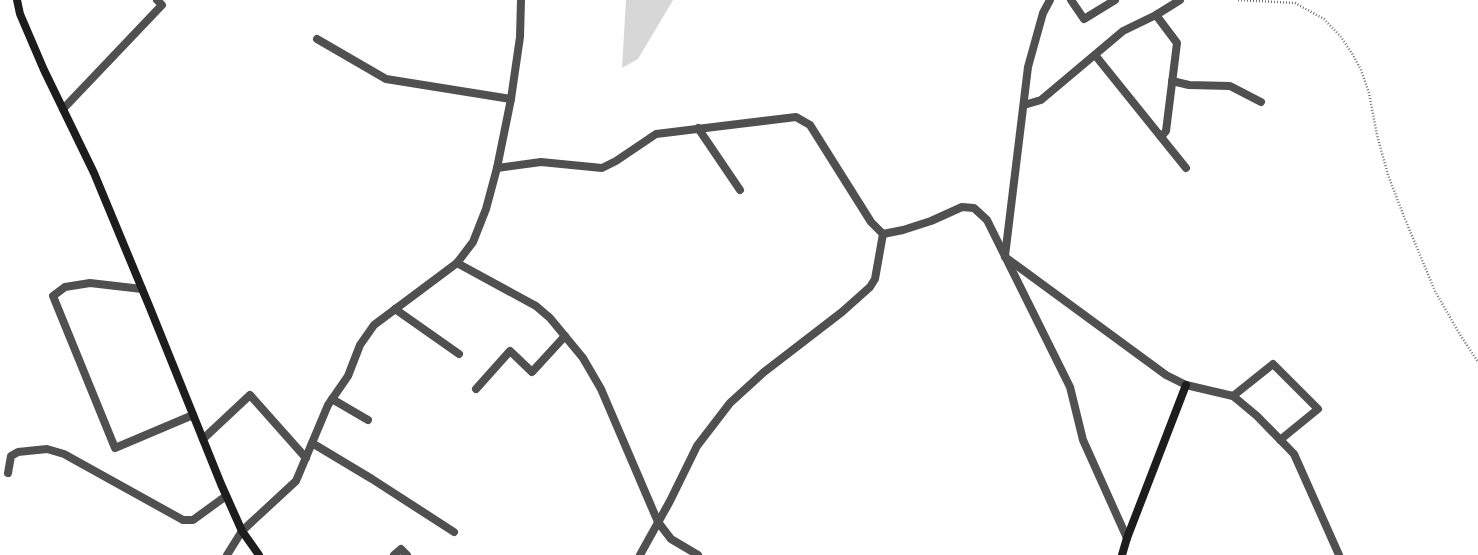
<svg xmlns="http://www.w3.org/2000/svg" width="1478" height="555" viewBox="0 0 1478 555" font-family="Poppins,sans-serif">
  <rect width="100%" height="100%" fill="#fff"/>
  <path fill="#d7d7d7" d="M626,0H673L638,59L622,68Z"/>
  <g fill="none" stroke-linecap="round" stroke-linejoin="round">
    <path stroke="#727272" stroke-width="2.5" stroke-dasharray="1 2" stroke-linecap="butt" d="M1238,0L1295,3L1324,19L1341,37L1353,55L1361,70L1369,93L1377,135L1388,175L1405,219L1435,291L1459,333L1478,362"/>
    <g stroke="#505050" stroke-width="8">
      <path d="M1071,0L1084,19L1115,0"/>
      <path d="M1156,15L1177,43L1166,131L1161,137"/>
      <path d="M317,39L386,79L511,99"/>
      <path d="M1095,55L1186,168"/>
      <path d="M1172,81L1189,85L1230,86L1261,102"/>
      <path d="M1024,105L1041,100L1123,31L1156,15L1180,0"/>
      <path d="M63,109L162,5L157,0"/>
      <path d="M698,128L740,190"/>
      <path d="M497,168L541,162L602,168L616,161L656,134L796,117L810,125L871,222L883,234"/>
      <path d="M883,234L903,230L931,221L962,207L974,208L987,220L1070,387L1083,440L1127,538"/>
      <path d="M1005,256L1028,67L1043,13L1050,0"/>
      <path d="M1005,257L1166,375L1186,385L1233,396L1257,416L1294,454L1339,555"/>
      <path d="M457,263L536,306L550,318L583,358L601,389L658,522L671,539L698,555"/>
      <path d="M142,289L90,283L65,287L53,296L115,448L193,415"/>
      <path d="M395,309L459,354"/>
      <path d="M476,389L510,351L532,372L565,336"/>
      <path d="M1233,396L1273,364L1318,409L1280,440"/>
      <path d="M332,399L368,420"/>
      <path d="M203,439L250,395L306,458"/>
      <path d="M312,443L372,479L454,532"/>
      <path d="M8,473L11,456L18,452L47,449L64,454L183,520H193L226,496"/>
      <path d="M227,555L242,531L296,481L328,405L348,376L360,345L374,325L457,263L473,242L486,209L497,168L511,99L520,37L521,0"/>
      <path d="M394,555L401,549L407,555"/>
      <path d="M640,555L670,501L697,446L730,403L764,372L842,312L870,287L875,279L883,234"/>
    </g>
    <g stroke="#1d1d1d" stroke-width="8">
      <path d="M17,0L20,14L44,70L94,173L150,308L221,484L242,531L259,555"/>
      <path d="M1122,555L1127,538L1186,385"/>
    </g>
  </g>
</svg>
